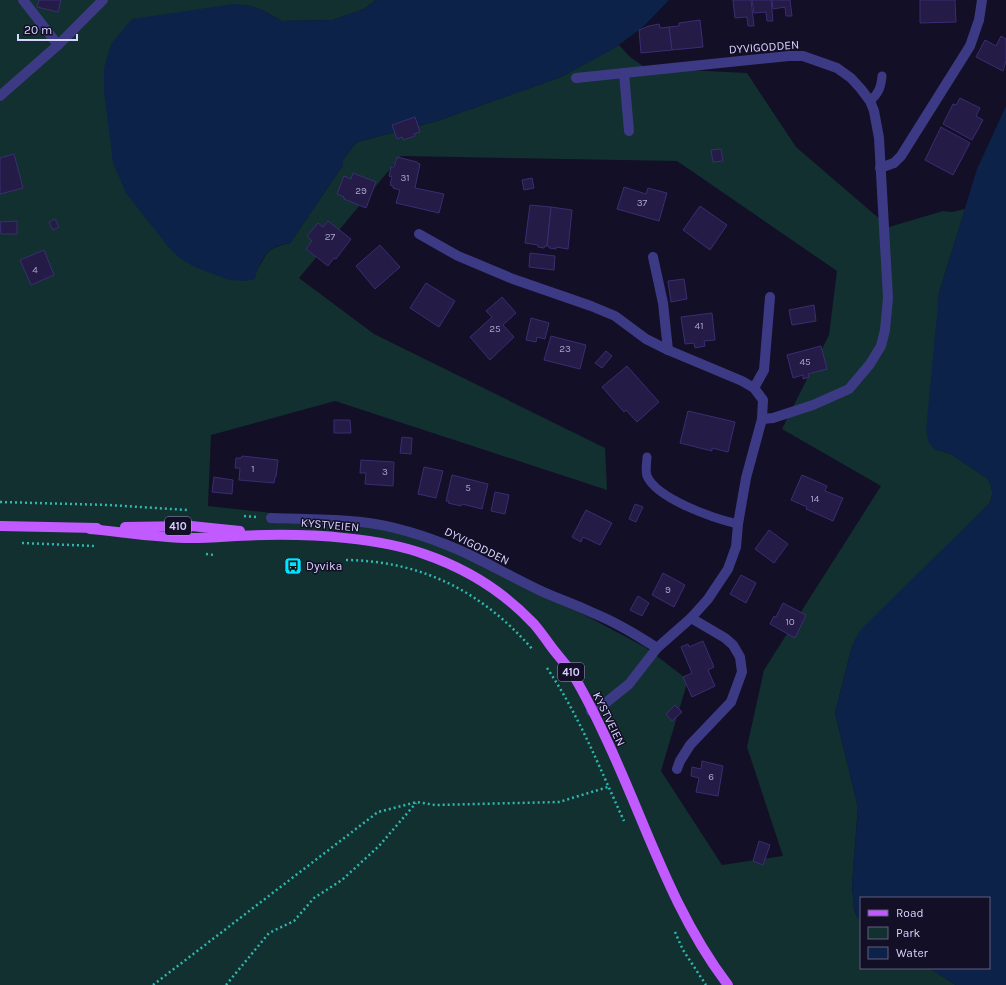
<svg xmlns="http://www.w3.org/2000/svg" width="1006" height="985" viewBox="0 0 1006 985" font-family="Karla,sans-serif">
  <rect width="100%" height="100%" fill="#130f26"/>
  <path fill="#12302f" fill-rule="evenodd" d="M0,0H376L364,9L333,20L282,21L262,10L247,5L257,270C269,250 266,249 290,243L343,165V159L357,142L437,121L561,77L619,45L630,57L646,68L747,73L796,147L889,227L943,211L952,212L965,209L939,293L934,449L951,454L988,479C993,489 994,496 988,505L860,631L852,646L835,713L858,807L852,885L854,909L857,917L861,920V968H929L956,985H0ZM401,156L677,161L837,271L829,335L782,429L881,486L764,670L747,747L783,856L722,865L661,771L688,680L645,647L505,573L407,528L208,506L211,435L335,401L607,490L605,448L374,334L299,278Z"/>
  <g fill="#0c2248">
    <path d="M376,0H669L644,26L615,48L561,77L437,121L357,142L343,159V165L290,243C285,244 279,245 275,247C264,251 257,269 255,279L246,281L229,280L195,267L181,259L170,249L126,193L113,163L104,91V68L111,44L132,19L234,4L247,5L262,10L282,21L333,20L364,9Z"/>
    <path d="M1006,106V985H956L929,968H989V898H861V920L857,917L854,908L852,885L858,807L835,713L852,646L860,630L988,505C994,496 993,489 988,479L951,454L934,449L929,443L926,431L939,293L977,169Z"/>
  </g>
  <g fill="#241b47" stroke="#3b2d73">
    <path d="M39,0H61L58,12L37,7Z"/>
    <path d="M733,0H751L754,26H748L747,17L735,18Z"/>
    <path d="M752,0H771L773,21H767L766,12L754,13Z"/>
    <path d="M772,0H790L792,16H786L785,7L773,9Z"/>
    <path d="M920,0H955L956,22L920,23Z"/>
    <path d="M700,20L703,47L672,50L669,27L679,26V23Z"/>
    <path d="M659,24L660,28L669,27L672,50L641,53L639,30L649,26Z"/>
    <path d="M1001,36L1006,39V61L1003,71L976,57L985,40L996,46Z"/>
    <path d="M960,98L980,108L976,116L983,120L972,140L943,124L953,104L956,105Z"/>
    <path d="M415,117L420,132L414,134L415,136L403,140L402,137L397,139L392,125Z"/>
    <path d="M941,127L970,143L953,175L925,160Z"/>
    <path d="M721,149L723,161L713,162L711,150Z"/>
    <path d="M14,154L23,188L0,194V158Z"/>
    <path d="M397,157L417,162V163L420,164L415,188L444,194L439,213L396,203L400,190L393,188V186L390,185L392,177L389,176L391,167H394Z"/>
    <path d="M353,173L376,182L366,208L344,199V197L337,194L344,176L351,179Z"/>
    <path d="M532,178L534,188L524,190L522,180Z"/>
    <path d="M624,187L646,194L648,188L667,193L659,221L617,209Z"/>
    <path d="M530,205L551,207L547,246H545L544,248L538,247V245L525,243Z"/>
    <path d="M700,206L727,225L710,250L683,230Z"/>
    <path d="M551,207L572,210L568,249L556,247V249L549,248V246H547Z"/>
    <path d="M55,219L59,227L53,230L49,222Z"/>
    <path d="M17,221V234H1L0,222Z"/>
    <path d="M328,221L351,239L336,259L334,258L328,266L306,249L312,241L307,236L318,223L323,227Z"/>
    <path d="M380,245L400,267L375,289L356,266Z"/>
    <path d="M44,250L54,275L31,285L20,260Z"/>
    <path d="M530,253L555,256L554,270L529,267Z"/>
    <path d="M684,279L687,299L671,302L668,281Z"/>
    <path d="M426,283L455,301L439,327L410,308Z"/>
    <path d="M502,297L516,313L503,325L514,337L490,360L470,337L492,317L486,311Z"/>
    <path d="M814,305L816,321L792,325L789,310Z"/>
    <path d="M712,313L715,340L704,341L705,346L695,348L694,343L685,344L681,317Z"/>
    <path d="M531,318L549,323L545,339L537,337L536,342L526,340Z"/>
    <path d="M551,336L586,345L580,369L544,360Z"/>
    <path d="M821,346L827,369L808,374L809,377L803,379V375L793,378L787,355Z"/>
    <path d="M606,351L612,356L602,368L595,363Z"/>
    <path d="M627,366L659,402L637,422L626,410L624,412L602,387Z"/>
    <path d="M688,411L735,422L728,452L712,448V451L680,443Z"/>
    <path d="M334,420H350L351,433H334Z"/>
    <path d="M402,437L412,438L411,454L400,453Z"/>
    <path d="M242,456L278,460L276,477H275L274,483L239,480L240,468H235L236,458H241Z"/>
    <path d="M361,460L394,462L393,486L365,484L366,473H360Z"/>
    <path d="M424,467L443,471L436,498L418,494Z"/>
    <path d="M452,475L488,484L482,509L462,504L461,506L448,503L449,501H446Z"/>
    <path d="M802,475L827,486L825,491L843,498L833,521L806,509L807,507L791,500Z"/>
    <path d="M214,477L233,480L232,494L212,492Z"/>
    <path d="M495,492L509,495L505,514L491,511Z"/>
    <path d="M635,504L643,507L636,522L629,519Z"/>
    <path d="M586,510L612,523L600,545L583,537L581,542L572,537Z"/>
    <path d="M769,530L788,544L774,563L755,549Z"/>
    <path d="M663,573L685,585L674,607L652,595Z"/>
    <path d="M741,575L756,583L746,603L730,594Z"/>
    <path d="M638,596L649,603L642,616L630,610Z"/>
    <path d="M783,603L806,615L795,638L770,624L774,616L776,617Z"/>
    <path d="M703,641L714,667L708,670L715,686L692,697L683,677L692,673L681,647L688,644L689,647Z"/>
    <path d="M675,705L682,712L672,721L666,714Z"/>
    <path d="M702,761L723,766L718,796L696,792L699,778L691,776L692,767L701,769Z"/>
    <path d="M759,841L770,845L763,865L753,861Z"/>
  </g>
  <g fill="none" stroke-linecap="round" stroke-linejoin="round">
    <g stroke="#2fb8b0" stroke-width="2.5" stroke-dasharray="2 3" stroke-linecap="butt">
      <path d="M0,502L109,505L187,510"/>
      <path d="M244,516L257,517"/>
      <path d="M22,543L95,546"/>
      <path d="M206,554L214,555"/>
      <path d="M346,560C422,561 483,592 533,650"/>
      <path d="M547,668C579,715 600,769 624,821"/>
      <path d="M675,932L683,950L706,985"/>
      <path d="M153,985L378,812L417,802L435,805L559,802L608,787"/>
      <path d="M226,985L269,933L294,921L314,898L342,880L379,846L416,803"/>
    </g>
    <g stroke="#3d3a85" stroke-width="9">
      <path d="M870,101C879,93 881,87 882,76"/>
      <path d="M647,457C647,462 645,470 647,476C657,499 715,519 738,524"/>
    </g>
    <g stroke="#3d3a85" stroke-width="10">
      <path d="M23,0L58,45"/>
      <path d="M624,73L629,131"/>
      <path d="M576,78L789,56H803L837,68L851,78L861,89L870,101L874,111L879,138L888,298L885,330L881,346L870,364L849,389L813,405L773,418L762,419"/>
      <path d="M0,96L58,45L103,0"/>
      <path d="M880,168L894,163L901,156L970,46L979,20L982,0"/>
      <path d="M419,234L458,256L513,279L591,306L615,316L646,339L668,350L742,381L754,388L763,400L762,419L746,478L738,524L736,547L728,569L708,599L691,618L657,648L629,684L603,705L591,711"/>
      <path d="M653,257L663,303L668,350"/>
      <path d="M754,388L764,370L770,297"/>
      <path d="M271,518C298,519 324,519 350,521C383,523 417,533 447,545C478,557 507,575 537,589C555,598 575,604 593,613C616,622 637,635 657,648"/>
      <path d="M677,769L680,761L690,745L731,702L742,672L740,657L733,645L725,638L691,618"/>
    </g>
    <g stroke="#c25bff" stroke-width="10">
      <path d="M0,526L97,528"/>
      <path d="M125,527L191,526L240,531"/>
      <path d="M90,529C123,532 157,538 191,538C216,538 241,535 266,535C313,534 380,538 424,554C465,568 504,592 534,624C540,631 545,638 550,645C557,655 566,664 572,673C583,691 594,713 603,732C644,817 670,909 728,985"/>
    </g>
  </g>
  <defs>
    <symbol id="bus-square" viewBox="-11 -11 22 22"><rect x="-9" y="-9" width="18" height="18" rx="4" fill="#00e5ff" stroke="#130f26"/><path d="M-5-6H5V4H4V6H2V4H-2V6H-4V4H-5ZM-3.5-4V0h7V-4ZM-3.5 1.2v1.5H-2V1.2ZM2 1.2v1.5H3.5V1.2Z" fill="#111"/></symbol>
  </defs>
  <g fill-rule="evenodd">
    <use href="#bus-square" x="283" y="556" width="20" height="20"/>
  </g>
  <g text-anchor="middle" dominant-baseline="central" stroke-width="3" stroke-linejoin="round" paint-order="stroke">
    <g font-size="10" fill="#aca6d1">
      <text x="405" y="178">31</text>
      <text x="361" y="191">29</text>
      <text x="642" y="203">37</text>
      <text x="330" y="237">27</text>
      <text x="35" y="270">4</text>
      <text x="699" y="326">41</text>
      <text x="495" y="329">25</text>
      <text x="565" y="349">23</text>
      <text x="805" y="362">45</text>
      <text x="253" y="469">1</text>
      <text x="385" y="472">3</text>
      <text x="468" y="488">5</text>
      <text x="815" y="499">14</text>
      <text x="668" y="590">9</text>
      <text x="790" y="622">10</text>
      <text x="711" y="777">6</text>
    </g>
    <g fill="#130f26" stroke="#9e99be" stroke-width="1">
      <rect x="165" y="517" width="26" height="18" rx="3"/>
      <rect x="558" y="663" width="26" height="18" rx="3"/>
    </g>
    <g font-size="11" font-weight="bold" fill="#d9d4ff">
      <text x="178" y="526">410</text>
      <text x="571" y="672">410</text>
    </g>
    <g font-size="12" fill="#d9d4ff" stroke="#130f26">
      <text transform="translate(764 47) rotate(-4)">DYVIGODDEN</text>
      <text transform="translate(330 525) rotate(5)">KYSTVEIEN</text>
      <text transform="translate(477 546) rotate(26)">DYVIGODDEN</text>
      <text transform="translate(609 719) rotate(64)">KYSTVEIEN</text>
    </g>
    <g font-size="12" fill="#d9d4ff" stroke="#130f26" text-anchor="start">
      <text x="306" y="566">Dyvika</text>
    </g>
  </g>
  <rect x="860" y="897" width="130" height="72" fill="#130f26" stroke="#625e7d"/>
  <rect x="868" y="910" width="20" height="6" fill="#c25bff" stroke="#625e7d"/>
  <text x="896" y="917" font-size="12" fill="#d9d4ff">Road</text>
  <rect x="868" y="927" width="20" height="12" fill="#12302f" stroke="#625e7d"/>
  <text x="896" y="937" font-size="12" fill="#d9d4ff">Park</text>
  <rect x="868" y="947" width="20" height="12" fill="#0c2248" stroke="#625e7d"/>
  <text x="896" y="957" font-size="12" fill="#d9d4ff">Water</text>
  <path d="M18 34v6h59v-6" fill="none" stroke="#d9d4ff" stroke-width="2"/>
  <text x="24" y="34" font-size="12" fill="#d9d4ff" stroke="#130f26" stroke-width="3" paint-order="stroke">20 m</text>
</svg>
